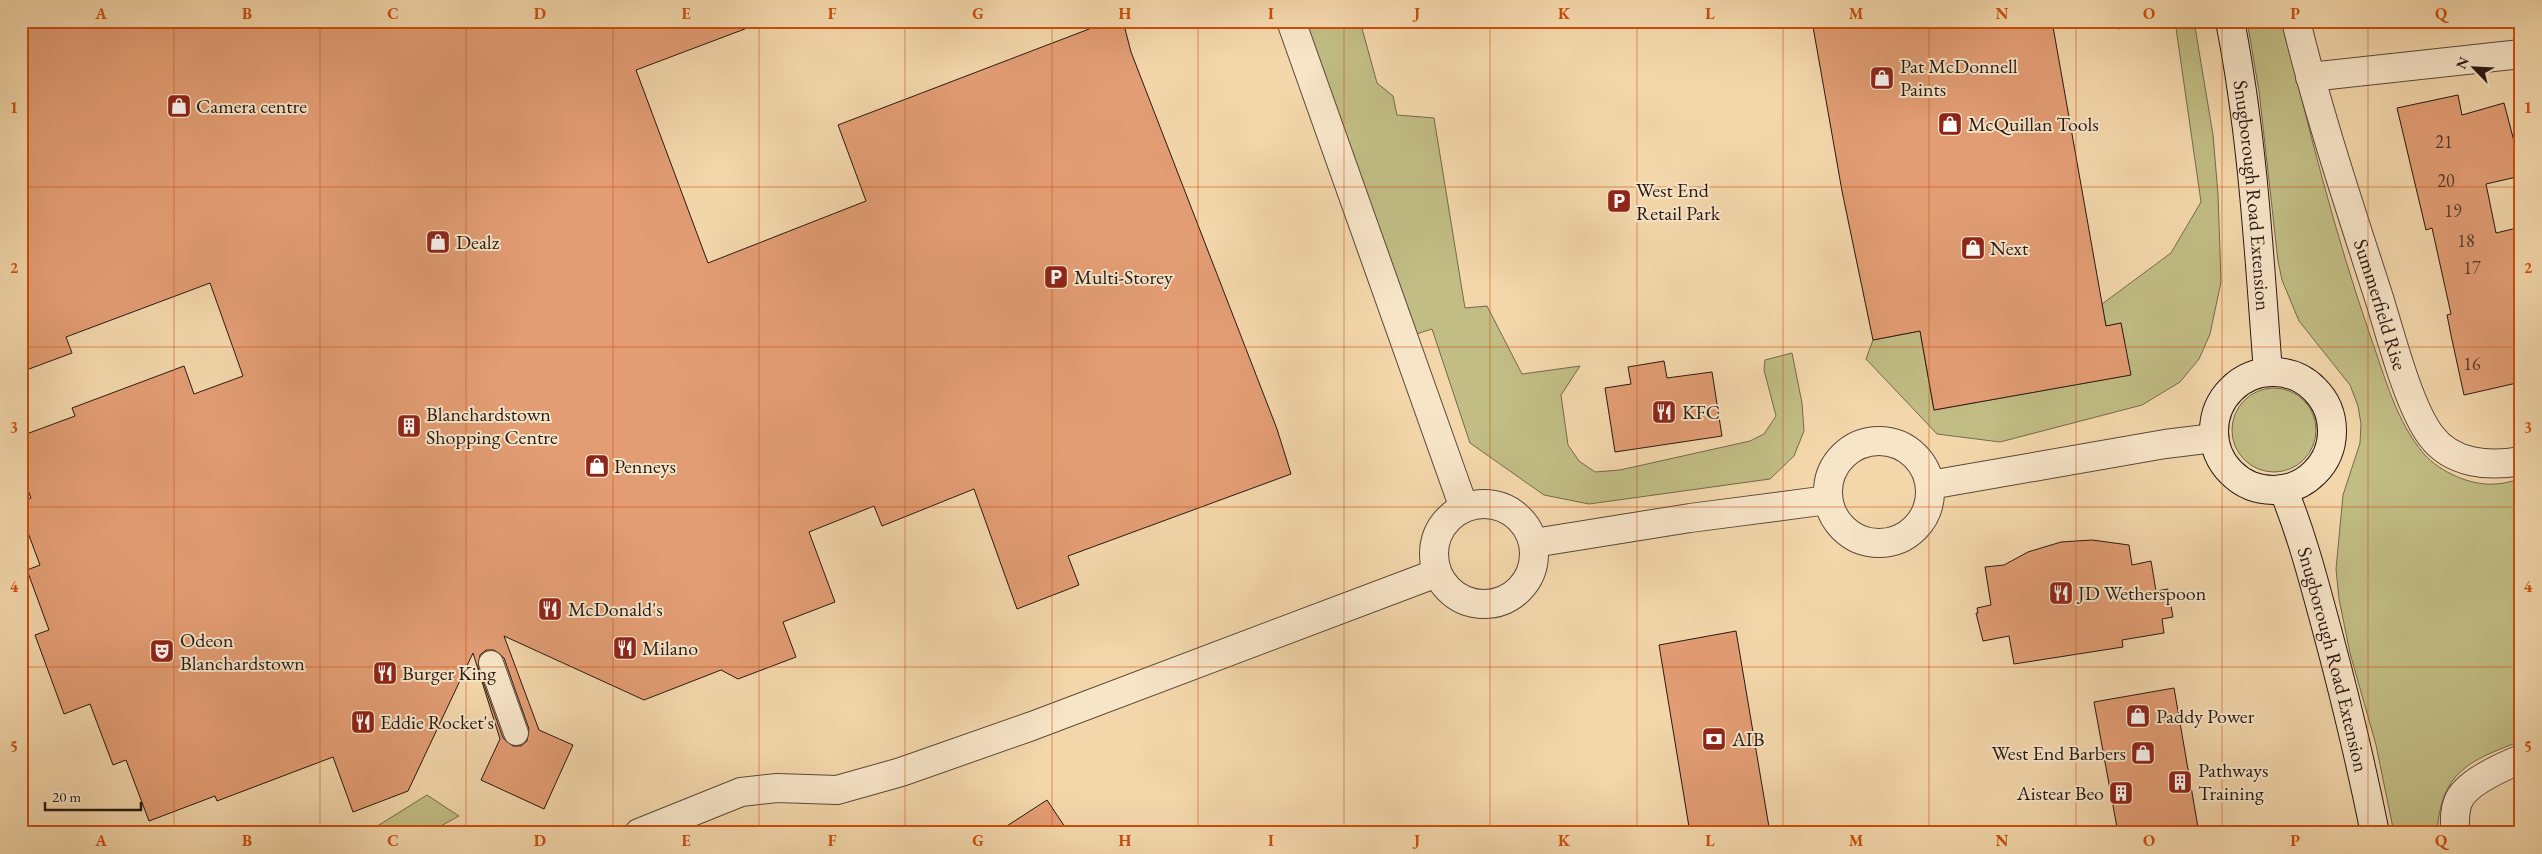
<svg xmlns="http://www.w3.org/2000/svg" width="2542" height="854" viewBox="0 0 2542 854" font-family="'EB Garamond',serif">
  <rect width="100%" height="100%" fill="#f3d7ab"/>
  <filter id="stains"><feTurbulence type="fractalNoise" baseFrequency=".004" numOctaves="4"/><feColorMatrix values="0 0 0 0 .2 0 0 0 0 .09 0 0 0 0 .02 0 0 0 .5 -.17"/></filter>
  <radialGradient id="worn" r=".72"><stop offset=".6" stop-color="#630" stop-opacity="0"/><stop offset="1" stop-color="#630" stop-opacity=".3"/></radialGradient>
  <g fill="#c1bd84" stroke="#746a4c">
    <path d="M1289,21H1360L1377,83L1393,96L1397,115L1434,118L1465,308L1487,306L1522,374L1580,366L1561,395L1568,445L1579,461L1595,472L1620,470L1750,441L1764,434L1776,416L1764,370L1765,360L1792,353L1802,403L1804,431L1794,456L1770,479L1589,504L1544,495L1470,443L1432,329L1404,338Z"/>
    <path d="M2116,21H2167L2118,29Z"/>
    <path d="M2175,21H2194L2213,135L2218,194L2221,282L2210,334L2199,359L2180,382L2142,405L2000,442L1937,434L1866,359L1873,340L1920,331L1934,410L2130,375L2121,323L2106,326L2102,304L2171,253L2201,202Z"/>
    <path d="M2247,21H2283C2308,128 2335,234 2371,338C2385,377 2396,421 2424,454C2440,472 2471,486 2495,484C2503,484 2512,481 2521,479V741C2468,761 2441,772 2437,833H2394L2376,745L2350,653L2339,599L2336,569L2343,495L2360,443L2361,424L2358,406L2350,385L2299,321L2282,280L2278,261L2259,91Z"/>
    <circle cx="2274" cy="430" r="42"/>
    <path d="M427,795L459,816L428,833H366Z"/>
  </g>
  <g fill="#e39d74" stroke="#281813" fill-rule="evenodd">
    <path d="M21,21H757L758,24L636,70L708,263L866,201L838,125L1110,21H1123L1131,52L1277,429L1291,474L1068,556L1079,585L1017,609L974,489L882,526L874,506L809,532L835,602L783,622L796,657L738,679L721,670L644,700L504,636L539,730L573,745L544,809L481,780L500,739L473,653L408,791L353,812L333,757L217,801L215,796L149,821L126,760L113,765L90,704L64,714L35,635L49,630L27,570L40,565L21,514V502L31,498L21,472V436L75,416L72,408L184,366L194,394L243,376L210,283L66,337L72,353L21,372ZM486,650H494L504,658L529,729L527,741L521,746H513L503,738L478,667L480,655Z"/>
    <path d="M1812,21H2052L2106,326L2121,323L2131,375L1934,410L1920,331L1873,340L1842,191Z"/>
    <path d="M2458,95L2462,115L2504,103L2521,168V176L2486,184L2496,233L2521,227V382L2464,395L2451,335L2447,315L2451,314L2432,228L2426,230L2397,108Z"/>
    <path d="M1664,361L1667,378L1712,372L1722,436L1615,452L1605,388L1631,384L1628,367Z"/>
    <path d="M2092,540L2129,545L2132,565L2151,561L2156,591L2168,589L2173,617L2162,619L2164,633L2122,640L2123,647L2014,664L2009,636L1983,641L1976,613H1978L1977,608L1991,605L1985,567L2004,565L2028,552L2061,542Z"/>
    <path d="M1736,631L1770,833H1690L1659,645Z"/>
    <path d="M2174,688L2199,833H2118L2094,702Z"/>
    <path d="M1047,800L1069,833H996Z"/>
  </g>
  <g fill="none" stroke-linecap="round" stroke-linejoin="round">
    <defs>
      <path id="pedestrian" d="M491,663L516,733"/>
      <g id="minor">
        <path d="M1291,21L1464,508"/>
        <path id="s1" d="M2296,21C2319,116 2350,208 2380,301C2391,337 2409,407 2431,436C2452,464 2489,467 2521,461"/>
        <path d="M2310,77L2521,54"/>
        <circle cx="1879" cy="492" r="51"/>
        <path d="M1930,485L2165,444L2214,438"/>
        <circle cx="1484" cy="554" r="50"/>
        <path d="M1534,543L1690,518L1828,500"/>
        <path d="M639,833L741,792L777,788L837,790L901,772L1032,726L1437,573"/>
        <path d="M2455,833C2455,822 2454,812 2458,802C2465,783 2502,767 2521,759"/>
      </g>
      <g id="secondary">
        <path id="s2" d="M2230,21C2253,137 2259,255 2268,372"/>
        <circle cx="2273" cy="431" r="59"/>
        <path id="s3" d="M2283,489C2302,535 2314,582 2327,630C2345,697 2361,764 2375,833"/>
      </g>
    </defs>
    <use href="#pedestrian" stroke="#5b4839" stroke-width="26"/>
    <use href="#minor" stroke="#5b4839" stroke-width="30"/>
    <use href="#secondary" stroke="#281813" stroke-width="30"/>
    <use href="#pedestrian" stroke="#f7e5c8" stroke-width="24"/>
    <use href="#minor" stroke="#f7e5c8" stroke-width="28"/>
    <use href="#secondary" stroke="#f7e5c8" stroke-width="28"/>
  </g>
  <path fill="none" stroke="#cb4f0d" stroke-width="1" stroke-opacity="0.55" d="M174,21V833M320,21V833M466,21V833M613,21V833M759,21V833M905,21V833M1052,21V833M1198,21V833M1344,21V833M1490,21V833M1637,21V833M1783,21V833M1929,21V833M2076,21V833M2222,21V833M2368,21V833M21,187H2521M21,347H2521M21,507H2521M21,667H2521"/>
  <defs>
    <symbol id="shop-square" viewBox="-11 -11 22 22"><rect x="-9" y="-9" width="18" height="18" rx="4" fill="#8f2418" stroke="#f7e5c8"/><path d="M-5-2.5h2.3a2.7 3.5 0 0 1 5.4 0H5L5.5 6h-11ZM-1.5-2.5h3a1.5 2.3 0 0 0-3 0Z" fill="#fff"/></symbol>
    <symbol id="parking-square" viewBox="-11 -11 22 22"><rect x="-9" y="-9" width="18" height="18" rx="4" fill="#8f2418" stroke="#f7e5c8"/><path d="M-3.5-5.5H1a3.5 3.5 0 0 1 0 7H-1V5.5H-3.5ZM-1-3.4V-.6H.8a1.4 1.4 0 0 0 0-2.8Z" fill="#fff"/></symbol>
    <symbol id="restaurant-square" viewBox="-11 -11 22 22"><rect x="-9" y="-9" width="18" height="18" rx="4" fill="#8f2418" stroke="#f7e5c8"/><path d="M-5-6h1v4h1v-4h1v4h1v-4h1v5L-1.5 .5V6h-2V.5L-5-1ZM5-6V6H3V1.5H1.5Q1.5-4 5-6Z" fill="#fff"/></symbol>
    <symbol id="building-square" viewBox="-11 -11 22 22"><rect x="-9" y="-9" width="18" height="18" rx="4" fill="#8f2418" stroke="#f7e5c8"/><path d="M-4-6H4V6H1V3H-1V6H-4ZM-2.5-4.3h1.7v1.8h-1.7ZM.8-4.3h1.7v1.8H.8ZM-2.5-1h1.7V.8h-1.7ZM.8-1h1.7V.8H.8Z" fill="#fff"/></symbol>
    <symbol id="theatre-square" viewBox="-11 -11 22 22"><rect x="-9" y="-9" width="18" height="18" rx="4" fill="#8f2418" stroke="#f7e5c8"/><path d="M-5-5.5Q0-4 5-5.5V0Q5 5 0 6Q-5 5-5 0ZM-3.3-2.5H-1v1.5H-3.3ZM1-2.5H3.3v1.5H1ZM-2.8 1Q0 5.5 2.8 1Z" fill="#fff"/></symbol>
    <symbol id="bank-square" viewBox="-11 -11 22 22"><rect x="-9" y="-9" width="18" height="18" rx="4" fill="#8f2418" stroke="#f7e5c8"/><path d="M-6-4H6V4H-6ZM0-2.3a2.3 2.3 0 1 0 0 4.6a2.3 2.3 0 1 0 0-4.6Z" fill="#fff"/></symbol>
  </defs>
  <g fill-rule="evenodd">
    <use href="#shop-square" x="1868" y="64" width="28" height="28"/>
    <use href="#shop-square" x="165" y="92" width="28" height="28"/>
    <use href="#shop-square" x="1936" y="110" width="28" height="28"/>
    <use href="#parking-square" x="1605" y="187" width="28" height="28"/>
    <use href="#shop-square" x="424" y="228" width="28" height="28"/>
    <use href="#shop-square" x="1959" y="234" width="28" height="28"/>
    <use href="#parking-square" x="1042" y="263" width="28" height="28"/>
    <use href="#restaurant-square" x="1650" y="398" width="28" height="28"/>
    <use href="#building-square" x="395" y="412" width="28" height="28"/>
    <use href="#shop-square" x="583" y="452" width="28" height="28"/>
    <use href="#restaurant-square" x="2047" y="579" width="28" height="28"/>
    <use href="#restaurant-square" x="536" y="595" width="28" height="28"/>
    <use href="#restaurant-square" x="611" y="634" width="28" height="28"/>
    <use href="#theatre-square" x="148" y="637" width="28" height="28"/>
    <use href="#restaurant-square" x="371" y="659" width="28" height="28"/>
    <use href="#shop-square" x="2124" y="702" width="28" height="28"/>
    <use href="#restaurant-square" x="349" y="708" width="28" height="28"/>
    <use href="#bank-square" x="1700" y="725" width="28" height="28"/>
    <use href="#shop-square" x="2129" y="739" width="28" height="28"/>
    <use href="#building-square" x="2166" y="768" width="28" height="28"/>
    <use href="#building-square" x="2107" y="779" width="28" height="28"/>
  </g>
  <g text-anchor="middle" dominant-baseline="central" stroke-width="4" stroke-linejoin="round" paint-order="stroke">
    <g font-size="18" fill="#57392b">
      <text x="2444" y="141">21</text>
      <text x="2446" y="180">20</text>
      <text x="2453" y="210">19</text>
      <text x="2466" y="240">18</text>
      <text x="2472" y="267">17</text>
      <text x="2472" y="363">16</text>
    </g>
    <g font-size="20" fill="#281813" stroke="#f7e5c8" text-anchor="start">
      <text x="1900" y="66">Pat McDonnell<tspan x="1900" dy="23">Paints</tspan></text>
      <text x="196" y="106">Camera centre</text>
      <text x="1968" y="124">McQuillan Tools</text>
      <text x="1636" y="190">West End<tspan x="1636" dy="23">Retail Park</tspan></text>
      <text x="456" y="242">Dealz</text>
      <text x="1990" y="248">Next</text>
      <text x="1074" y="277">Multi-Storey</text>
      <text x="1682" y="412">KFC</text>
      <text x="426" y="414">Blanchardstown<tspan x="426" dy="23">Shopping Centre</tspan></text>
      <text x="614" y="466">Penneys</text>
      <text x="2078" y="593">JD Wetherspoon</text>
      <text x="568" y="609">McDonald's</text>
      <text x="180" y="640">Odeon<tspan x="180" dy="23">Blanchardstown</tspan></text>
      <text x="642" y="648">Milano</text>
      <text x="402" y="673">Burger King</text>
      <text x="2156" y="716">Paddy Power</text>
      <text x="380" y="722">Eddie Rocket's</text>
      <text x="1732" y="739">AIB</text>
      <text x="2126" y="753" text-anchor="end">West End Barbers</text>
      <text x="2198" y="770">Pathways<tspan x="2198" dy="23">Training</tspan></text>
      <text x="2104" y="793" text-anchor="end">Aistear Beo</text>
    </g>
    <g font-size="20" fill="#281813" stroke="#f7e5c8">
      <text stroke="none"><textPath href="#s2" startOffset="176">Snugborough Road Extension</textPath></text>
      <text stroke="none"><textPath href="#s1" startOffset="296">Summerfield Rise</textPath></text>
      <text stroke="none"><textPath href="#s3" startOffset="178">Snugborough Road Extension</textPath></text>
    </g>
  </g>
  <rect width="2542" height="854" fill="none" stroke="#f3d7ab" stroke-width="55"/>
  <g transform="translate(2474 68) rotate(294)" stroke="#f7e5c8" stroke-width="4" paint-order="stroke">
  <path d="M0-4L9 19L0 12L-9 19Z" fill="#281813"/>
  <text y="-8" font-size="14" font-weight="bold" text-anchor="middle" fill="#281813">N</text>
  </g>
  <path d="M45 802v8h96v-8" fill="none" stroke="#281813" stroke-width="2.5"/>
  <text x="52" y="802" font-size="15" fill="#281813" stroke="#f7e5c8" stroke-width="4" paint-order="stroke">20 m</text>
  <rect x="28" y="28" width="2486" height="798" fill="none" stroke="#cb4f0d" stroke-width="2"/>
  <g font-size="16" text-anchor="middle" font-weight="bold" fill="#cb4f0d">
    <text x="101" y="19">A</text>
    <text x="247" y="19">B</text>
    <text x="393" y="19">C</text>
    <text x="540" y="19">D</text>
    <text x="686" y="19">E</text>
    <text x="832" y="19">F</text>
    <text x="978" y="19">G</text>
    <text x="1125" y="19">H</text>
    <text x="1271" y="19">I</text>
    <text x="1417" y="19">J</text>
    <text x="1564" y="19">K</text>
    <text x="1710" y="19">L</text>
    <text x="1856" y="19">M</text>
    <text x="2002" y="19">N</text>
    <text x="2149" y="19">O</text>
    <text x="2295" y="19">P</text>
    <text x="2441" y="19">Q</text>
    <text x="14" y="113">1</text>
    <text x="2528" y="113">1</text>
    <text x="14" y="273">2</text>
    <text x="2528" y="273">2</text>
    <text x="14" y="433">3</text>
    <text x="2528" y="433">3</text>
    <text x="14" y="592">4</text>
    <text x="2528" y="592">4</text>
    <text x="14" y="752">5</text>
    <text x="2528" y="752">5</text>
    <text x="101" y="846">A</text>
    <text x="247" y="846">B</text>
    <text x="393" y="846">C</text>
    <text x="540" y="846">D</text>
    <text x="686" y="846">E</text>
    <text x="832" y="846">F</text>
    <text x="978" y="846">G</text>
    <text x="1125" y="846">H</text>
    <text x="1271" y="846">I</text>
    <text x="1417" y="846">J</text>
    <text x="1564" y="846">K</text>
    <text x="1710" y="846">L</text>
    <text x="1856" y="846">M</text>
    <text x="2002" y="846">N</text>
    <text x="2149" y="846">O</text>
    <text x="2295" y="846">P</text>
    <text x="2441" y="846">Q</text>
  </g>
  <rect width="100%" height="100%" filter="url(#stains)"/>
  <rect width="100%" height="100%" fill="url(#worn)"/>
</svg>
